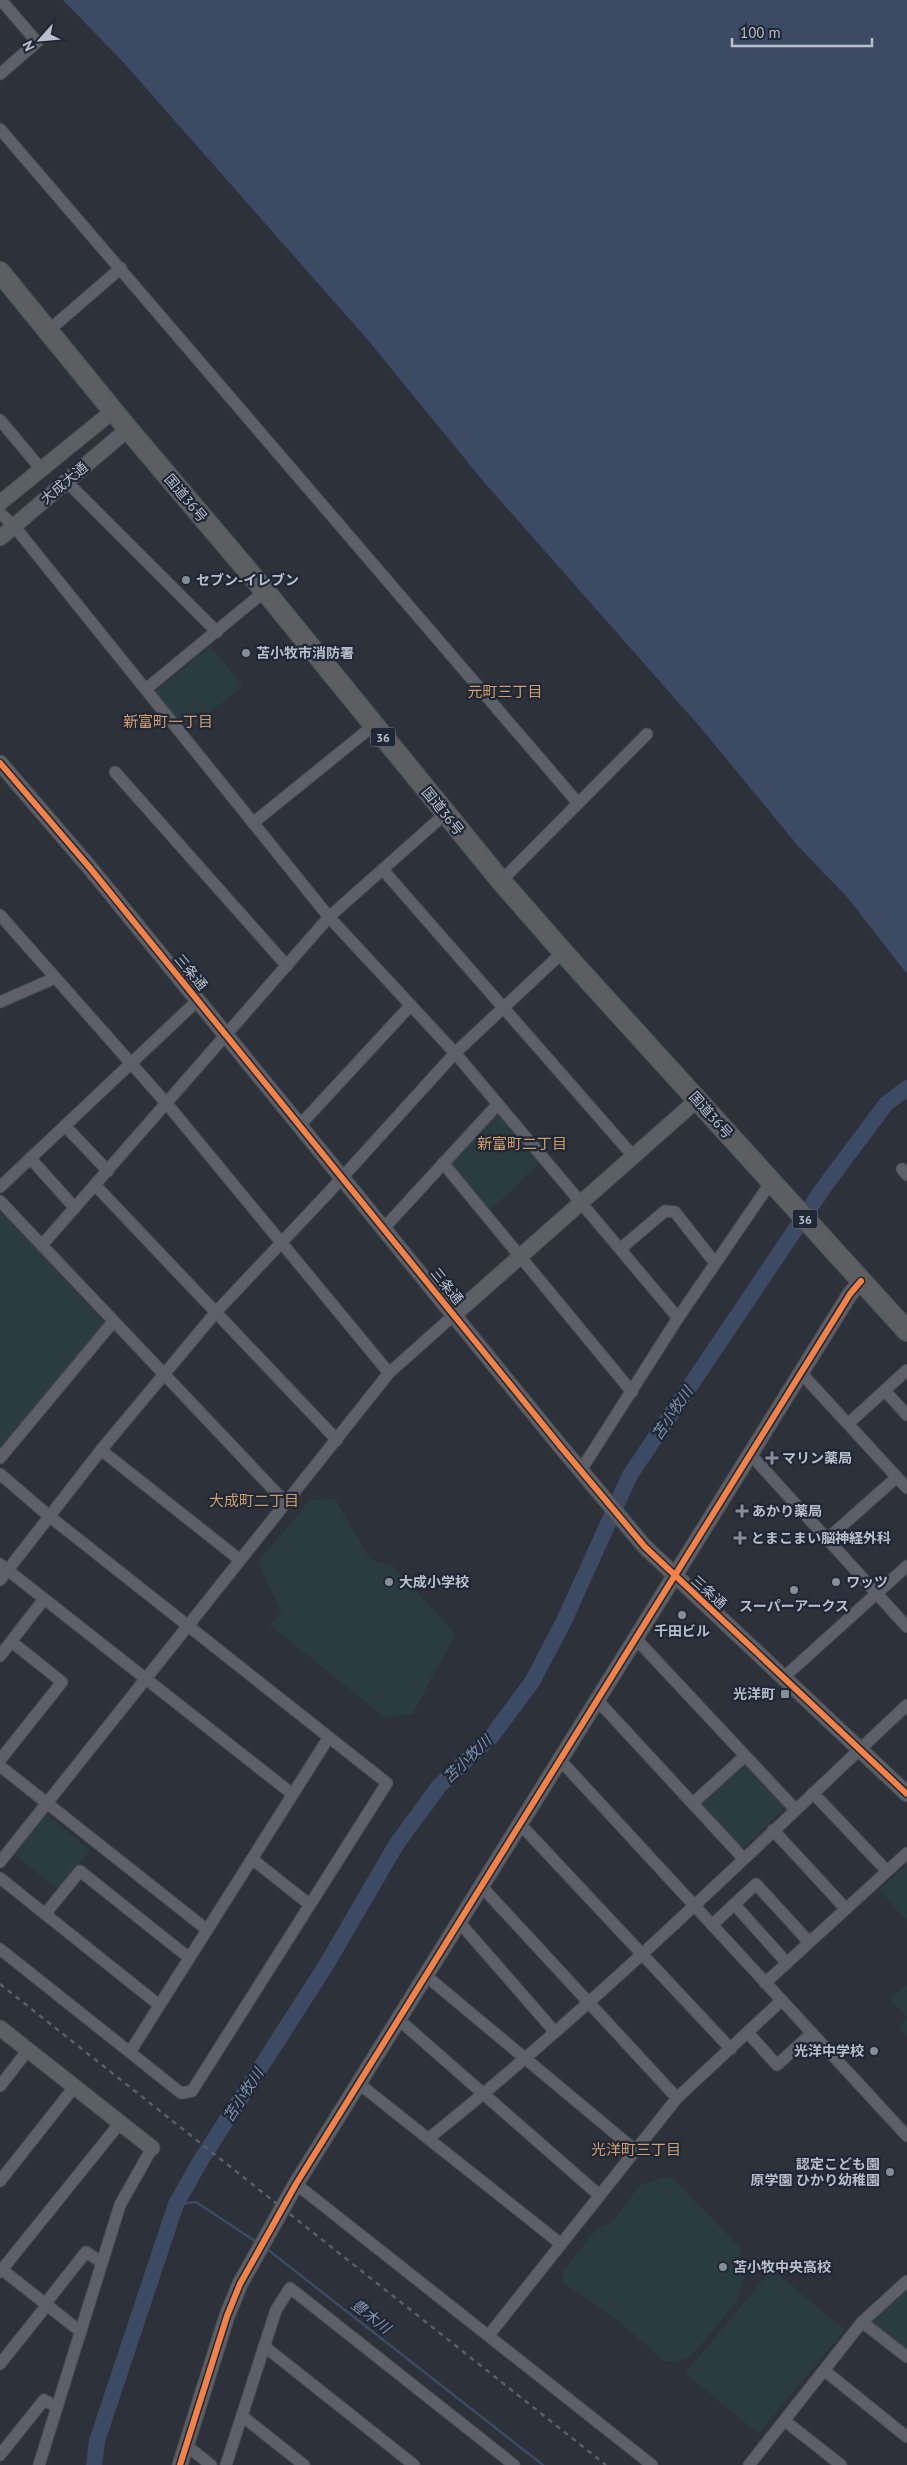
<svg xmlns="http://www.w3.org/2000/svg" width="907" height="2465" viewBox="0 0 907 2465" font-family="'PT Sans','Noto Sans JP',sans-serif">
  <rect width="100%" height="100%" fill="#2d3139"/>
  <g fill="#2a3c40">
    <path d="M211,646L243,686L186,731L154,692Z"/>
    <path d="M494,1113H500L537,1158L538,1165L490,1210H486L451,1167V1163Z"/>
    <path d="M0,1209L106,1324L0,1449Z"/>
    <path d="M335,1499L370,1559L393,1566L456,1634L412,1714L384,1717L270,1625L281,1612L258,1562L310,1500Z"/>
    <path d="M745,1761L784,1804L783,1810L744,1848H741L700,1802Z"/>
    <path d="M46,1814L90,1850L58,1890L14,1854Z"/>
    <path d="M907,1864V1921L879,1890Z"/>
    <path d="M907,1984V2037L898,2027L907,2018L890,1999Z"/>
    <path d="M671,2176L739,2247L746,2271L738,2298L720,2323L689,2357L676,2362L664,2361L621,2323L562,2282L563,2271L597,2228L611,2223L641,2184Z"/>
    <path d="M772,2269L845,2330L758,2434L685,2373Z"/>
    <path d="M907,2289V2350L873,2325V2319Z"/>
  </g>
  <path fill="#3c4a63" d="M63,0H907V974L847,897L798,846L700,727L483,481L367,339L123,62Z"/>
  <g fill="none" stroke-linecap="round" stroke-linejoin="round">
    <g stroke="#3c4a63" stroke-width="2.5">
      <path d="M176,2204L196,2202L258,2243"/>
      <path d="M267,2249L543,2465"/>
    </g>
    <path stroke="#3c4a63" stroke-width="16" d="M94,2465L97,2441L176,2204L201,2160L325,1967L396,1845L439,1786L492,1736L532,1682L564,1621L630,1475L824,1187L886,1104L907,1088"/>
    <defs>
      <g id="street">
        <path d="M0,74L37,42L1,0"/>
        <path d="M0,129L578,803"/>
        <path d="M48,331L121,268"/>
        <path d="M0,420L41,469"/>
        <path d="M66,481L217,632"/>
        <path d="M0,513L14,526L329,917L455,1053L678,1318"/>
        <path d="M146,689L265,591"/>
        <path d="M115,772L287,966"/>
        <path d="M253,823L374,725"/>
        <path d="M383,870L634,1157"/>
        <path d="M501,881L647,734"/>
        <path d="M0,915L167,1104L389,1373"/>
        <path d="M0,1002L55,978"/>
        <path d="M300,1125L411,1005"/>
        <path d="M65,1126L108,1171"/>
        <path d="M30,1158L75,1208"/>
        <path d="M443,1163L632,1392"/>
        <path d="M902,1169L907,1175"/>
        <path d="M95,1185L337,1440"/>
        <path d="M0,1187L198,1000"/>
        <path d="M0,1201L286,1503"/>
        <path d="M384,1228L498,1104"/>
        <path d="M42,1245L329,917L445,814"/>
        <path d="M620,1249L665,1211L675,1212L715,1263"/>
        <path d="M801,1373L907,1488"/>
        <path d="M885,1391L907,1415"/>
        <path d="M849,1423L907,1370"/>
        <path d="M101,1450L240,1560"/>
        <path d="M751,1455L907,1627"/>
        <path d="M0,1458L113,1322"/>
        <path d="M581,1470L678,1318L771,1182"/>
        <path d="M0,1474L49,1516L387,1783L192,2091L181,2093L0,1949"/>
        <path d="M827,1539L897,1477"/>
        <path d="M0,1564L291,1793"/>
        <path d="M0,1580L101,1450L216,1312L330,1191L455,1053L563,952"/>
        <path d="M637,1640L795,1809"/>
        <path d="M0,1656L44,1599"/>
        <path d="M783,1678L907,1566"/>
        <path d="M598,1701L743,1858"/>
        <path d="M0,1760L62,1682L12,1642"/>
        <path d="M561,1761L907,2136"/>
        <path d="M0,1766L206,1929"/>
        <path d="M813,1793L887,1871"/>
        <path d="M694,1802L745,1756"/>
        <path d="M520,1824L731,2049"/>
        <path d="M773,1830L846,1909"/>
        <path d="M252,1859L309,1904"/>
        <path d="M0,1862L389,1373L454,1315"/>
        <path d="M0,1878L159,2005"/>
        <path d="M482,1887L677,2098"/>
        <path d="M734,1904L787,1963"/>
        <path d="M45,1914L80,1871L188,1957"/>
        <path d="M459,1922L555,2032"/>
        <path d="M712,1925L756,1884L809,1942"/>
        <path d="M425,1975L635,2150"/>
        <path d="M765,1983L907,1853"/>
        <path d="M398,2019L599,2195"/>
        <path d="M748,2033L777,2065L812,2033"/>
        <path d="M130,2052L329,1737"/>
        <path d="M358,2083L561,2244"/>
        <path d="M0,2086L28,2050"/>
        <path d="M429,2138C597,2004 750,1852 907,1705"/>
        <path d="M0,2181L75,2086"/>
        <path d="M296,2184L652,2465"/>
        <path d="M0,2268L81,2332"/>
        <path d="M0,2272L120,2123"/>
        <path d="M45,2304L86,2252L101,2262"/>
        <path d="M862,2322L907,2357"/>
        <path d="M489,2335L677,2098L782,2000"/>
        <path d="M264,2346L414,2465"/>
        <path d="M0,2364L47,2305"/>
        <path d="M825,2371L907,2437"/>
        <path d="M242,2416L304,2465"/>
        <path d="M785,2421L841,2465"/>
        <path d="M186,2445L211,2465"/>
        <path d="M0,2455L44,2400L57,2407"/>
        <path d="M39,2465L120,2205L152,2148"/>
        <path d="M226,2465L276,2310L290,2288L514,2465"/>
        <path d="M749,2465L862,2322L907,2281"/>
      </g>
      <g id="secondary">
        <path d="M0,503L113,411"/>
        <path d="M0,538L128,429"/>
        <path d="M0,763L90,868L561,1447L645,1547L907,1794"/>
        <path d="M454,1315L697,1100"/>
        <path d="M0,2028L152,2148"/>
        <path d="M180,2465L227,2316L240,2284L296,2184L850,1294L861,1281"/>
      </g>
      <path id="highway" d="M0,272L128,429L265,591L501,881L563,952L907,1331"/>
    </defs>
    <use href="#street" stroke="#494c52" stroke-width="13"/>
    <use href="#secondary" stroke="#494c52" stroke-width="17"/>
    <use href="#highway" stroke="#4a4e55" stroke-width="22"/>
    <use href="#street" stroke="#5d6068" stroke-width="11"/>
    <use href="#secondary" stroke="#5b5f66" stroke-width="15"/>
    <use href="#highway" stroke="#5c5e61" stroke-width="20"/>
    <path stroke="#5b5f65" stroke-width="2.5" stroke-dasharray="5 5" stroke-linecap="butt" d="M0,1984L606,2465"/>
    <defs>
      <g id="cycleway">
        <path d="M0,763L90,868L561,1447L645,1547L907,1794"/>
        <path d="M180,2465L227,2316L240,2284L296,2184L850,1294L861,1281"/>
      </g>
    </defs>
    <use href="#cycleway" stroke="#202735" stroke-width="9"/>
    <use href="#cycleway" stroke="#f48246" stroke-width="6"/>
  </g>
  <g fill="#878d97" stroke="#202735" stroke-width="2">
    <circle cx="186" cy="580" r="5"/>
    <circle cx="246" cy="653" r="5"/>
    <path d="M769.5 1450.5h5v5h5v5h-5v5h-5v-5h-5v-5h5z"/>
    <path d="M739.5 1503.5h5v5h5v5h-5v5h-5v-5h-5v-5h5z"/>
    <path d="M737.5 1530.5h5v5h5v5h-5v5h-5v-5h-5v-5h5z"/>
    <circle cx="389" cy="1582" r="5"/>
    <circle cx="836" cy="1582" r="5"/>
    <circle cx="794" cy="1590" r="5"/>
    <circle cx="682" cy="1615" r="5"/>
    <rect x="780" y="1689" width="10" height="10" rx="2.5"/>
    <circle cx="874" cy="2051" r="5"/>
    <circle cx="890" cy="2172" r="5"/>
    <circle cx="723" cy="2267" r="5"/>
  </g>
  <g text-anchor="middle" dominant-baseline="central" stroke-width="4.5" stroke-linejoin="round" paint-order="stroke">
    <g fill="#202735" stroke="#8a919d" stroke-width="1">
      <rect x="370.5" y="727.5" width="25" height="19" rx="4"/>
      <rect x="792.5" y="1209.5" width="25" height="19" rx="4"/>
    </g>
    <g font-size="12" font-weight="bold" fill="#b8beca">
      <text x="383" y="737">36</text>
      <text x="805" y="1219">36</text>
    </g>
    <g font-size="14" fill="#b8beca" stroke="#202735">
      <text transform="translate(64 483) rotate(-40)">大成大通</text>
      <text transform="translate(186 498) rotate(50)">国道36号</text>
      <text transform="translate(443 811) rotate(51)">国道36号</text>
      <text transform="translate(191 972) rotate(50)">三条通</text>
      <text transform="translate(711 1115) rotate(48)">国道36号</text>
      <text transform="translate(447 1286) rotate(51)">三条通</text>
      <text transform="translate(709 1592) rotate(42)">三条通</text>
    </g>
    <g font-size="14" font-weight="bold" fill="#b8beca" stroke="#202735" text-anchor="start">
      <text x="196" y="580">セブン-イレブン</text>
      <text x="256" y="653">苫小牧市消防署</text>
      <text x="782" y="1458">マリン薬局</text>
      <text x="752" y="1511">あかり薬局</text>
      <text x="751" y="1538">とまこまい脳神経外科</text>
      <text x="399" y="1582">大成小学校</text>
      <text x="846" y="1582">ワッツ</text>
      <text x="794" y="1606" text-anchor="middle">スーパーアークス</text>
      <text x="682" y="1631" text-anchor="middle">千田ビル</text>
      <text x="775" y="1694" text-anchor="end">光洋町</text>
      <text x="864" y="2051" text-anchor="end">光洋中学校</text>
      <text x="880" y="2164" text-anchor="end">認定こども園<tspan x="880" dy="16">原学園 ひかり幼稚園</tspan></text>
      <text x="733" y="2267">苫小牧中央高校</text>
    </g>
    <g font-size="15" fill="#d09d6c" stroke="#202735">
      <text x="505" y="691">元町三丁目</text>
      <text x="168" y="721">新富町一丁目</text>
      <text x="522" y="1143">新富町二丁目</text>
      <text x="254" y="1500">大成町二丁目</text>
      <text x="636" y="2149">光洋町三丁目</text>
    </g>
    <g font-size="15" font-style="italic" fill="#8192b0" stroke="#202735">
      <text transform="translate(672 1413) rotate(-56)">苫小牧川</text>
      <text transform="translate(467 1759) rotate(-44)">苫小牧川</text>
      <text transform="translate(243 2095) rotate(-57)">苫小牧川</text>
      <text transform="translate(371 2316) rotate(38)">豊木川</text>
    </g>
  </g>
  <g transform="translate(40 40) rotate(243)" stroke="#202735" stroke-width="4" paint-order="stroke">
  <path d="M0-4L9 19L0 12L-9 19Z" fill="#b8beca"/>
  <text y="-8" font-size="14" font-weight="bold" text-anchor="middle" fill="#b8beca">N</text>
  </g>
  <path d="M732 38v8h140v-8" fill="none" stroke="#b8beca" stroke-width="2.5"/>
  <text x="740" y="38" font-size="15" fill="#b8beca" stroke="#202735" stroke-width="4" paint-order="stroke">100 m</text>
</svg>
